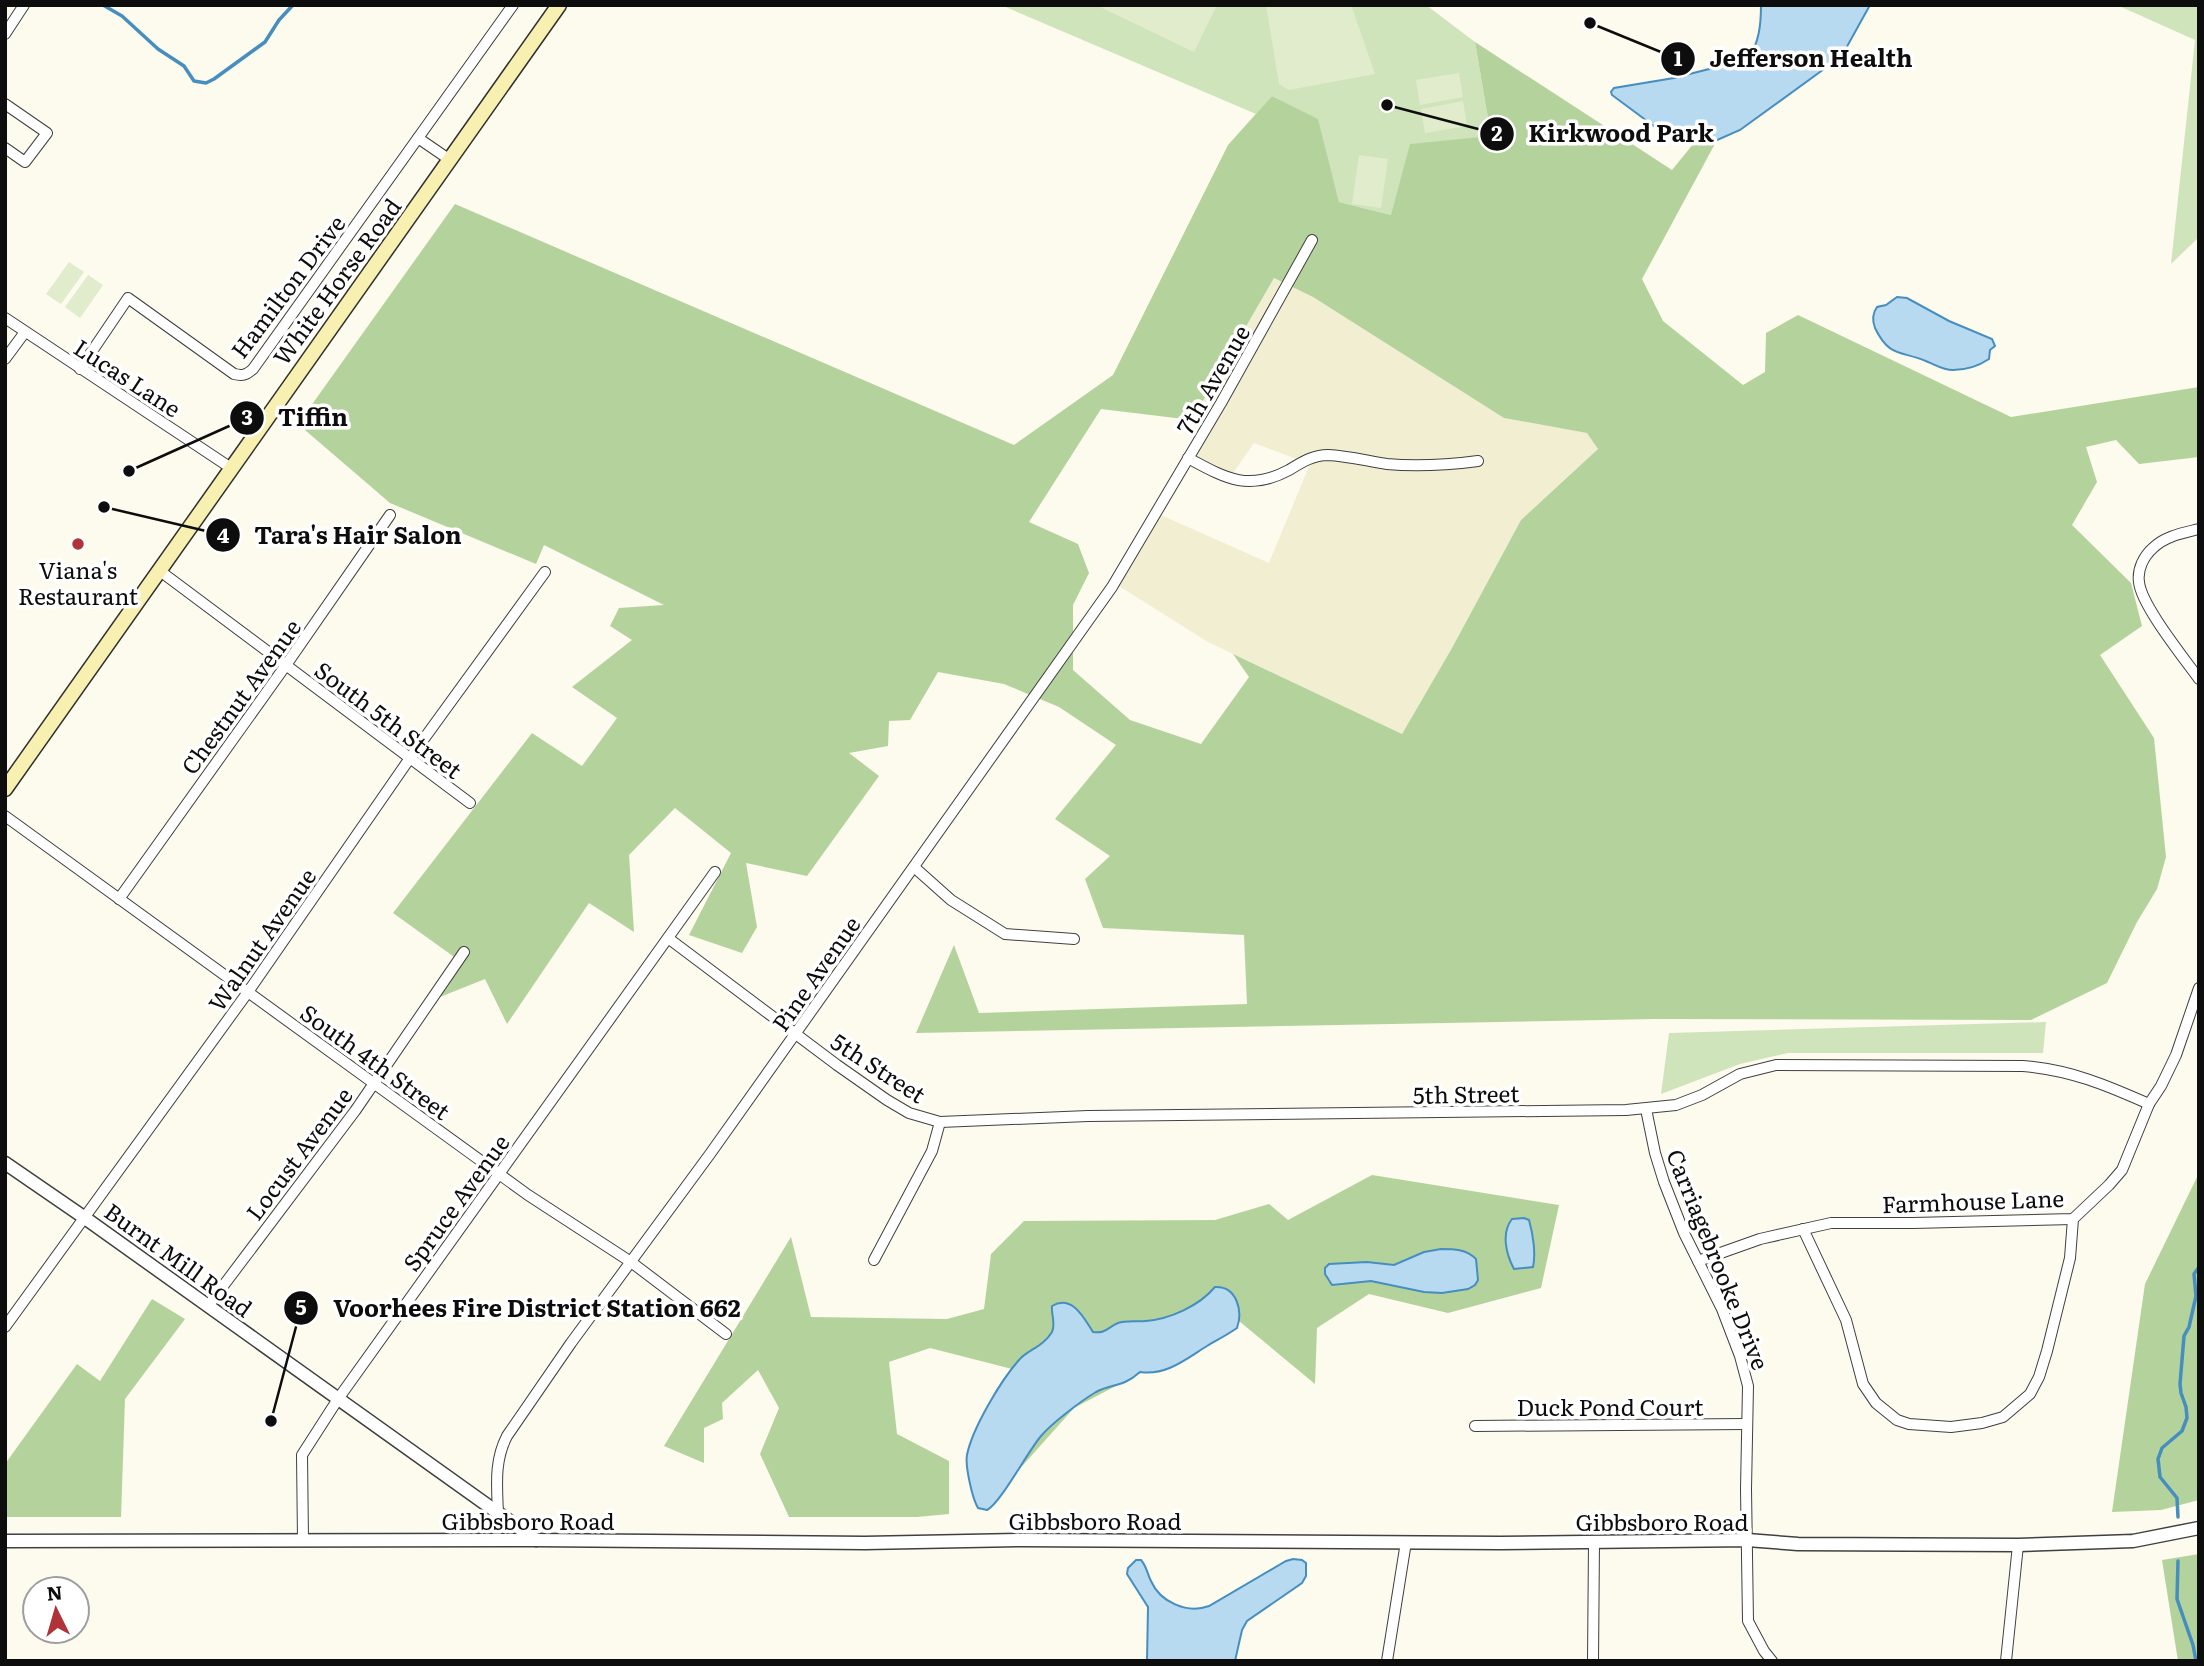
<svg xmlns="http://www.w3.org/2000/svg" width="2204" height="1666" viewBox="0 0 2204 1666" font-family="Literata,serif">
  <rect width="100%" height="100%" fill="#fdfaee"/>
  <path fill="#f1eed1" d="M1274,278L1313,297L1504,418L1588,433L1598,449L1521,520L1452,648L1402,734L1208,642L1111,581L1154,512L1269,563L1310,464L1254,443L1231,476L1188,455L1204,429L1192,420Z"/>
  <g fill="#d0e4bb">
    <path d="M1001,5H1426L1475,42L1491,136L1391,215L1339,202L1317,119L1272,96L1256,114Z"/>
    <path d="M2117,5H2199V237L2171,264L2195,40Z"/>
    <path d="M2046,1022L2043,1053H1788L1740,1064L1661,1094L1669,1033Z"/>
  </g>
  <g fill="#b4d39c" fill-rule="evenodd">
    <path d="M1475,42L1672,170L1694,143L1717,140L1642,279L1663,321L1743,385L1765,372L1766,333L1798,315L2011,417L2199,387V457L2139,464L2116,440L2086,447L2097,482L2072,525L2131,583L2142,626L2100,655L2154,738L2166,857L2157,889L2137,922L2107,983L2031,1020L1654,1019L916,1033L954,945L979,1013L1247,1004L1244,935L1103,928L1085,879L1110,856L1055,819L1116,745L1059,707L1004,684L938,672L910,720L889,721L888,746L849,753L879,776L807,876L746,863L757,927L742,953L689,935L731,853L675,808L629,855L634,932L589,903L507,1024L485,979L440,997L457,959L393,913L532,733L582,766L617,718L572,687L632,640L610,626L619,608L664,605L544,545L536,564L390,503L298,424L455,204L1014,445L1113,375L1228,145L1272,96L1318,119L1339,202L1391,215L1410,144L1491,136ZM1274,278L1313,297L1504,418L1587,433L1598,449L1521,520L1452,648L1402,734L1233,654L1249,677L1201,744L1130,720L1073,670V605L1089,573L1078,544L1029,522L1101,409L1192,420Z"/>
    <path d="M2199,1173V1500L2161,1510L2112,1512L2145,1284Z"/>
    <path d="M1372,1175L1559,1205L1541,1288L1448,1313L1369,1294L1317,1328L1315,1384L1239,1321L1074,1408L983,1510L966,1456L1012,1369L930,1348L889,1362L897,1434L949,1461V1514L917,1517H789L760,1454L779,1408L758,1370L722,1403L723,1419L704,1428V1463L664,1446L791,1237L811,1317L947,1319L984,1309L991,1254L1024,1221L1215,1220L1269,1204L1288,1220Z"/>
    <path d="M152,1299L185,1319L125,1399L121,1517H5V1464L77,1364L100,1381Z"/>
    <path d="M2199,1554V1661H2178L2162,1560Z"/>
  </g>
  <g fill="#e1eccc">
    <path d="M1096,5H1217L1194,52Z"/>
    <path d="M1266,5H1351L1375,74L1289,90L1279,84Z"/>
    <path d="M1459,73L1463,97L1420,105L1416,80Z"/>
    <path d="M1463,101L1467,126L1425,133L1421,109Z"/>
    <path d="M1359,155L1388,159L1381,208L1352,204Z"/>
    <path d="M69,262L84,272L61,304L46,294Z"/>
    <path d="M88,275L103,285L80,318L65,307Z"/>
  </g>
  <g fill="#b8daf0" stroke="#468ebf" stroke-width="2">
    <path d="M1761,5H1870L1844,52L1835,61L1740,130L1715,141L1685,143L1674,141L1612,95L1611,92L1614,88L1674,78L1748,59C1759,43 1761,25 1761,5Z"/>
    <path d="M1897,297L1907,298L1949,321L1992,339L1995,346L1990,350L1989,359C1977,367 1967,370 1953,370C1943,370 1936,365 1928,362C1902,350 1890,359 1875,328C1872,320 1872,314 1877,307L1886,305Z"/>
    <path d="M1524,1218L1529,1220C1533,1234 1536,1254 1533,1267L1514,1269C1506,1254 1501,1233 1512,1219Z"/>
    <path d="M1441,1249C1454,1249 1466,1249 1476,1259L1478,1280L1475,1285L1468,1289L1442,1293L1424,1292L1371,1281L1332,1285L1325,1274V1268L1329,1264L1367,1262L1394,1265L1424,1252Z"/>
    <path d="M1215,1287C1237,1286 1243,1311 1237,1328C1227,1335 1217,1340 1207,1346C1186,1359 1166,1376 1140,1372C1122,1388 1113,1383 1096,1392C1081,1401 1052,1423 1041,1436C1028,1451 1000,1504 987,1510L978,1508C972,1498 965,1465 967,1455C972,1429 1001,1380 1019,1360C1027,1350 1043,1347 1052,1332C1056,1324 1051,1314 1052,1306C1072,1294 1084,1318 1093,1332C1106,1334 1108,1327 1118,1323C1126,1320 1137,1322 1146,1321C1170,1319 1199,1306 1215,1287Z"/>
    <path d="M1293,1559L1302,1560L1306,1563V1576L1302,1583L1247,1621L1242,1630L1235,1661H1147L1148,1607L1127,1574L1128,1568L1136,1560H1141C1147,1567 1147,1573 1151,1581C1160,1602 1187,1614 1209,1606L1286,1561Z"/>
  </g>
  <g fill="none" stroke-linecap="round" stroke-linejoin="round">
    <g stroke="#468ebf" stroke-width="3.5">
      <path d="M103,5L122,16L158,49L184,66L194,81L206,83L214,79L265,42L279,20L293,5"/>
      <path d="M2178,1517L2177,1498L2160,1477L2158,1459L2162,1448L2182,1431L2187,1418L2186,1407L2181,1393L2180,1384L2184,1336L2189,1327L2196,1296L2194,1274L2199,1267"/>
      <path d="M2178,1561L2177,1599L2193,1645L2196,1661"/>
    </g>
    <defs>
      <g id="minor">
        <path d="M5,34L24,5"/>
        <path d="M5,104L47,133L25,162L5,148"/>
        <path d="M418,138L450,160"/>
        <path d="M5,318L231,468"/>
        <path d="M5,359L25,332"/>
        <path d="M80,369L128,298L234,374C243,376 246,375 253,369L513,5"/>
        <path d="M1188,458C1225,478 1248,492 1289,470C1302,462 1313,455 1328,455C1348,456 1367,461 1387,464C1418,467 1447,465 1478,461"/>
        <path d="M2199,529C2183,533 2165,536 2153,548C2144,556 2137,569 2139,582C2141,605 2184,658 2199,679"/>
        <path d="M160,571L470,803"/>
        <path d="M5,816L528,1195L631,1262L726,1334"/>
        <path d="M914,867L951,900L1005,934L1074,939"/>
        <path d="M119,899L286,665L390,515"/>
        <path d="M668,938L837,1065L887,1100L909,1113L940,1122L1088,1116L1626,1110L1676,1105L1702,1095L1740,1074L1776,1065L2023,1066C2071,1070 2106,1085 2149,1104"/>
        <path d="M1646,1109L1655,1153L1664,1182L1684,1233L1722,1309L1740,1356L1748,1386L1746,1489L1748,1621L1764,1651L1772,1661"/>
        <path d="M1803,1229L1846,1320L1863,1384L1876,1403L1897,1420L1909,1424L1951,1427L1982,1423L2003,1417L2030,1394L2039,1377L2047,1351L2070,1258L2073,1219"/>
        <path d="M874,1260L932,1151L940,1122"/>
        <path d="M1698,1261L1760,1239L1831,1223H1913L2073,1219L2109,1185L2122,1170L2149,1104L2161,1086L2176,1055L2199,988"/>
        <path d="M208,1306L355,1111L464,952"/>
        <path d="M5,1327L248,992L410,758L545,572"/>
        <path d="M1475,1426L1746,1424"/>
        <path d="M498,1514C497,1486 494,1461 507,1436L571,1343L710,1154L1112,587L1221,403L1312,240"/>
        <path d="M303,1540L302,1455L338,1399L715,872"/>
        <path d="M1387,1661L1406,1542"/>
        <path d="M1593,1661L1594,1542"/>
        <path d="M2006,1661L2018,1545"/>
      </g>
      <g id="tertiary">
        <path d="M5,1163L85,1218L536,1540"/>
        <path d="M5,1541L536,1540L865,1543L1020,1540L1500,1543L1747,1540L1798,1544L2018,1545L2133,1541L2199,1528"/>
      </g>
      <path id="secondary" d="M5,789L559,5"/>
    </defs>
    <use href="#minor" stroke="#404040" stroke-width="12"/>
    <use href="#tertiary" stroke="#404040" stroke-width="15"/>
    <use href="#secondary" stroke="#2f2f2f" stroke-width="17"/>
    <use href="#minor" stroke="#fff" stroke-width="10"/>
    <use href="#tertiary" stroke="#fff" stroke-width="12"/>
    <use href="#secondary" stroke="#f7f0b0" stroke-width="14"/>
  </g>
  <circle fill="#af3338" stroke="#fff" stroke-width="2.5" cx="78" cy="544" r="7"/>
  <g text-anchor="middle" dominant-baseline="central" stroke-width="7" stroke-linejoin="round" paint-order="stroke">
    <g font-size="23" fill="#0d0d0d" stroke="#fff">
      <text transform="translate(336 281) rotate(-54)">White Horse Road</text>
      <text transform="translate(287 286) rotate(-53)">Hamilton Drive</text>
      <text transform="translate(128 377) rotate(33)">Lucas Lane</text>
      <text transform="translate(1212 379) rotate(-60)">7th Avenue</text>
      <text transform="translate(240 696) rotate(-54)">Chestnut Avenue</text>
      <text transform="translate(389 719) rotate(37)">South 5th Street</text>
      <text transform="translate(261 939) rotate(-55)">Walnut Avenue</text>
      <text transform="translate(815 973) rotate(-55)">Pine Avenue</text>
      <text transform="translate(376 1061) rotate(36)">South 4th Street</text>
      <text transform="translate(879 1067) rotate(33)">5th Street</text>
      <text transform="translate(1466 1093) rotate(-1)">5th Street</text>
      <text transform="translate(298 1153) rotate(-53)">Locust Avenue</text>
      <text transform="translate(1973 1200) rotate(-2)">Farmhouse Lane</text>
      <text transform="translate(455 1202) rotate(-54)">Spruce Avenue</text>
      <text transform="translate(179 1259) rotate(36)">Burnt Mill Road</text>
      <text transform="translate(1719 1259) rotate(68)">Carriagebrooke Drive</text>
      <text x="1610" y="1406">Duck Pond Court</text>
      <text x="528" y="1520">Gibbsboro Road</text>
      <text x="1095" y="1520">Gibbsboro Road</text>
      <text x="1662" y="1521">Gibbsboro Road</text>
    </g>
    <g font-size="23" fill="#0d0d0d" stroke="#fff">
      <text x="78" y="569">Viana's<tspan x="78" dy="26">Restaurant</tspan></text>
    </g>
  </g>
  <path fill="none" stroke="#0d0d0d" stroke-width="2.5" d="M1590 23L1678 59M1387 105L1497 134M129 471L247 418M104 507L223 535M271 1421L301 1308"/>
  <g fill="#0d0d0d" stroke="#fff" stroke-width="2.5">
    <circle cx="1590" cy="23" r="7"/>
    <circle cx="1387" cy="105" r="7"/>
    <circle cx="129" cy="471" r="7"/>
    <circle cx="104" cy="507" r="7"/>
    <circle cx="271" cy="1421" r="7"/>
    <circle cx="1678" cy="59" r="18"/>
    <circle cx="1497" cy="134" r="18"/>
    <circle cx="247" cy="418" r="18"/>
    <circle cx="223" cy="535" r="18"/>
    <circle cx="301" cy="1308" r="18"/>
  </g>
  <g font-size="21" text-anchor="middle" font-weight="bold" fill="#fff">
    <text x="1678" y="66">1</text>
    <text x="1497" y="141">2</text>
    <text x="247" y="425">3</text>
    <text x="223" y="543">4</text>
    <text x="301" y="1315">5</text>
  </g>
  <g font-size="24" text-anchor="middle" font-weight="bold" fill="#0d0d0d" stroke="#fff" stroke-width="7" stroke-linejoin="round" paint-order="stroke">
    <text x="1811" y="67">Jefferson Health</text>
    <text x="1621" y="142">Kirkwood Park</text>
    <text x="313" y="426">Tiffin</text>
    <text x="358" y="544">Tara's Hair Salon</text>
    <text x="537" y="1317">Voorhees Fire District Station 662</text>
  </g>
  <rect width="2204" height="1666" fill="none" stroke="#0d0d0d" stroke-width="14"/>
  <g transform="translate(56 1610) rotate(355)"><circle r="33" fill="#ffffff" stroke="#9e9e9e" stroke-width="2"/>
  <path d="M0-5L12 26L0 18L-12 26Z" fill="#af3338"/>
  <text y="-10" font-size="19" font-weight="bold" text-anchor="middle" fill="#0d0d0d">N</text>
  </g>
</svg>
